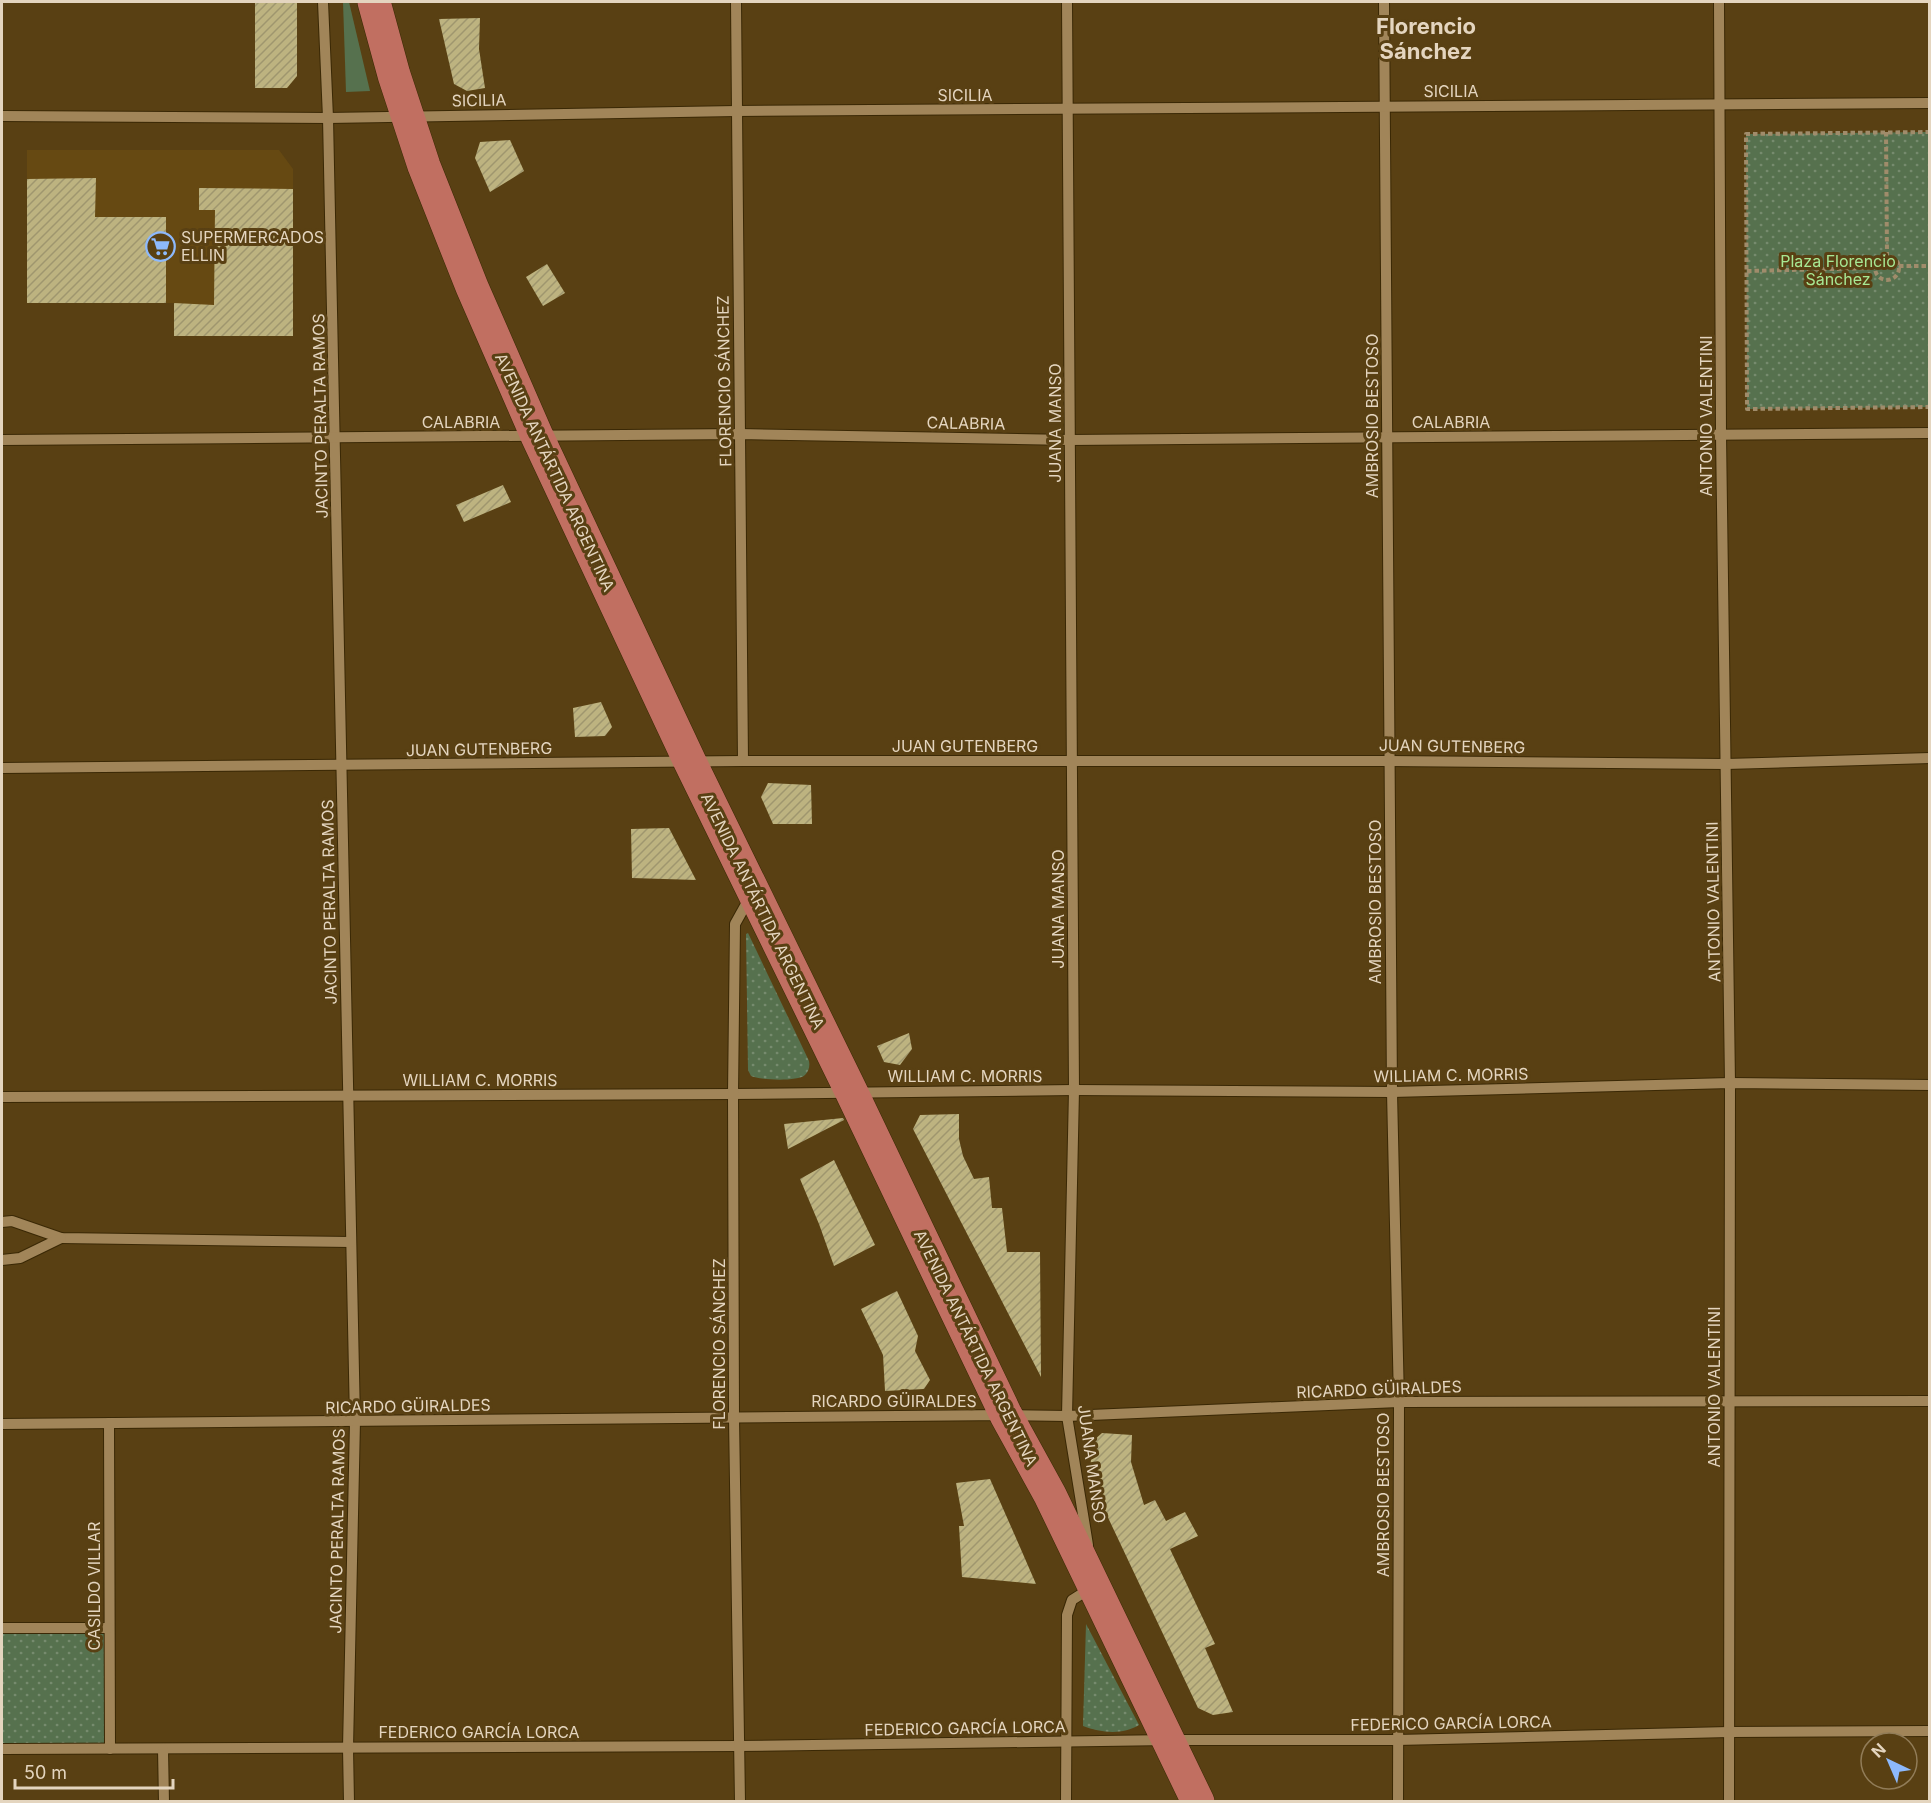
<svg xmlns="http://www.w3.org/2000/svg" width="1931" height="1803" viewBox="0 0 1931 1803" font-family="Inter,sans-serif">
  <defs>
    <pattern id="park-dots" width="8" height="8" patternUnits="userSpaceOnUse" patternTransform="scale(1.5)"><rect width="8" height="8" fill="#56714e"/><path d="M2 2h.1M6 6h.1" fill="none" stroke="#768b6e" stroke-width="1.8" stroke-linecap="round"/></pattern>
    <pattern id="building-hatch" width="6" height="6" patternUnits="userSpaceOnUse" patternTransform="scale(1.5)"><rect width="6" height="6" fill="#bdb380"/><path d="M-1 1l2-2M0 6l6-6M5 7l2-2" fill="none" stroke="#9f966e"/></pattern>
  </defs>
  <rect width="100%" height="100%" fill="#594013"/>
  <path fill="#664912" d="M27,150H279L293,169V336H174V303H27Z"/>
  <path fill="#56714e" d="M343,2H349L370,91L346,92Z"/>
  <g fill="url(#park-dots)">
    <path d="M1929,132V407L1747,409L1746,134Z"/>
    <path d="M748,933L809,1061C810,1066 809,1071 805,1075C797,1082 759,1080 751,1076L748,1070L746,934Z"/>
    <path d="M1086,1624L1139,1725C1123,1735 1101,1733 1083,1726Z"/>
    <path d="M2,1628H109L110,1749H2Z"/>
  </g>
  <g fill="url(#building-hatch)">
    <path d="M255,2H297V76L287,88H255Z"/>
    <path d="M480,18L479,49L485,88L467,91L454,84L439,19Z"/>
    <path d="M510,140L524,171L490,192L475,158L480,142Z"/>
    <path d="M96,178L95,217H166V303H27V179Z"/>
    <path d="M199,188L293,189V336H174V303L214,305L215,210H199Z"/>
    <path d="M547,264L565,293L543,306L526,277Z"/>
    <path d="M503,485L511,502L464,522L456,505Z"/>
    <path d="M601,702L612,727L605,736L575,737L573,708Z"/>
    <path d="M768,783L811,785L812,824H773L761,797Z"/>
    <path d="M669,828L696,880L632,878L631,829Z"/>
    <path d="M909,1033L912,1049L900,1065L884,1062L877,1046Z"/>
    <path d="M959,1114V1139L963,1156L974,1179L989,1177L992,1208H1002L1007,1252H1040L1041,1377L913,1129L920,1115Z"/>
    <path d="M843,1118L844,1120L788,1149L784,1124Z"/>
    <path d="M834,1160L875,1245L834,1266L819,1224L800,1179Z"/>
    <path d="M897,1291L918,1336L915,1351L930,1380L924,1389L885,1391L883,1355L861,1309Z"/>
    <path d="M1102,1433L1132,1435L1131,1462L1144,1505L1155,1500L1166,1521L1185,1512L1198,1536L1170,1549L1215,1644L1205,1648L1233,1712L1213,1715L1198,1708L1103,1507L1089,1478L1093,1441Z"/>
    <path d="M990,1479L1016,1538L1036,1584L962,1577L959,1526H964L956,1483Z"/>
  </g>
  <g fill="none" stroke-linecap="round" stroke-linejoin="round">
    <defs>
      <g id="minor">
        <path d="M323,2L328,118L355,1421L348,1748L349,1802"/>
        <path d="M736,2L743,761"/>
        <path d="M1067,2L1074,1090L1067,1416L1088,1545"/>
        <path d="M1384,2L1392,1092L1399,1402L1398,1802"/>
        <path d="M1719,2L1721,435L1730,1083L1729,1802"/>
        <path d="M2,116L328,118L736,111L1930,103"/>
        <path d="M2,440L739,434L1070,440L1930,433"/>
        <path d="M2,768L743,761H1389L1726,764L1930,758"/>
        <path d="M2,1097L733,1094L1074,1090L1392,1092L1730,1083L1930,1085"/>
        <path d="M2,1222L12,1221L61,1238L351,1242"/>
        <path d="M2,1260L20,1258L61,1238"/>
        <path d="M109,1423L110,1749"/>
        <path d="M2,1424L1006,1415L1067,1416L1399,1402L1930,1401"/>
        <path d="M2,1628H109"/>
        <path d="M2,1749L738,1746L1170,1740H1397L1729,1732L1930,1731"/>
        <path d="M163,1749L164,1802"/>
        <path d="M740,1802L734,1418L733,1094L735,924L750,897"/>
        <path d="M1066,1802L1067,1615L1072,1600L1091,1588"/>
      </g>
      <path id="major" d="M374,2L394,75L424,166L472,287L537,436L690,762L851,1091L1006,1415L1050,1495L1198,1802"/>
    </defs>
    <use href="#minor" stroke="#3a2805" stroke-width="12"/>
    <use href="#major" stroke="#3a2805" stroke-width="34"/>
    <g stroke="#a08c6b" stroke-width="4" stroke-dasharray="4.5 3" stroke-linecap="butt">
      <path d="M1886,132L1887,256"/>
      <path d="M1930,132L1746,134L1747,409L1930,407"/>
      <circle cx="1887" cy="268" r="12"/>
      <path d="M1899,266H1930"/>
      <path d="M1747,271L1875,268"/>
    </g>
    <use href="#minor" stroke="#a18559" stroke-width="10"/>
    <use href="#major" stroke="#c16f61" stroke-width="33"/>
  </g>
  <defs>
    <symbol id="supermarket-ring" viewBox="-11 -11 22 22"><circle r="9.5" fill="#594013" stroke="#8db9fc" stroke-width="1.5"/><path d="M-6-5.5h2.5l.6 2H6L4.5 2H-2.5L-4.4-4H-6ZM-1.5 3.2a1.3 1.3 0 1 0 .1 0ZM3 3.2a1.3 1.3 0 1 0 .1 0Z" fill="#8db9fc"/></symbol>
  </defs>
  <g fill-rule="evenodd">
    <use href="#supermarket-ring" x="144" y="230" width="33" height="33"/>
  </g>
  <g text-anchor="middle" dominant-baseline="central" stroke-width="6" stroke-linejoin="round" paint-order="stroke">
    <g font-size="16" fill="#e4d5bf" stroke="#594013">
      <text x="1451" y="91">SICILIA</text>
      <text x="965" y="95">SICILIA</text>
      <text transform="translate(479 100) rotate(-1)">SICILIA</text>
      <text transform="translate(724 381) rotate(-91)">FLORENCIO SÁNCHEZ</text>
      <text transform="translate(320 416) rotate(-91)">JACINTO PERALTA RAMOS</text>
      <text transform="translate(1372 416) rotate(-90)">AMBROSIO BESTOSO</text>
      <text transform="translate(1706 416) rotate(-90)">ANTONIO VALENTINI</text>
      <text x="461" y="422">CALABRIA</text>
      <text x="1451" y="422">CALABRIA</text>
      <text transform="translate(966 423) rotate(1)">CALABRIA</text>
      <text transform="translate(1055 423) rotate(-90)">JUANA MANSO</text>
      <text transform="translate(555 472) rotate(65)">AVENIDA ANTÁRTIDA ARGENTINA</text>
      <text x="965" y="746">JUAN GUTENBERG</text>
      <text transform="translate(1452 746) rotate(1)">JUAN GUTENBERG</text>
      <text transform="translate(479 749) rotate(-1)">JUAN GUTENBERG</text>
      <text transform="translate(329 902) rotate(-91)">JACINTO PERALTA RAMOS</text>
      <text transform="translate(1375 902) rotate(-90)">AMBROSIO BESTOSO</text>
      <text transform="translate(1713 902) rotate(-91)">ANTONIO VALENTINI</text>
      <text transform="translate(1058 909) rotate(-90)">JUANA MANSO</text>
      <text transform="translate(763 911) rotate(64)">AVENIDA ANTÁRTIDA ARGENTINA</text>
      <text transform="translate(1451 1075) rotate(-1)">WILLIAM C. MORRIS</text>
      <text x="965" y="1076">WILLIAM C. MORRIS</text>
      <text x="480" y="1080">WILLIAM C. MORRIS</text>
      <text transform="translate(719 1344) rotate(-90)">FLORENCIO SÁNCHEZ</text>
      <text transform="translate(976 1348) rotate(64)">AVENIDA ANTÁRTIDA ARGENTINA</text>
      <text transform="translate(1714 1387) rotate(-90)">ANTONIO VALENTINI</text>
      <text transform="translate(1379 1389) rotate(-2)">RICARDO GÜIRALDES</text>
      <text x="894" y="1401">RICARDO GÜIRALDES</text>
      <text transform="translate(408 1406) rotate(-1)">RICARDO GÜIRALDES</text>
      <text transform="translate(1092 1464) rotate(82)">JUANA MANSO</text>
      <text transform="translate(1383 1495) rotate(-90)">AMBROSIO BESTOSO</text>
      <text transform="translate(337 1531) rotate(-89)">JACINTO PERALTA RAMOS</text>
      <text transform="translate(94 1586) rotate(-90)">CASILDO VILLAR</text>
      <text transform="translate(1451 1723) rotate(-1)">FEDERICO GARCÍA LORCA</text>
      <text transform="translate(965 1728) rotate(-1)">FEDERICO GARCÍA LORCA</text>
      <text x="479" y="1732">FEDERICO GARCÍA LORCA</text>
    </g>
    <g font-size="16" fill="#e4d5bf" stroke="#594013" text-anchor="start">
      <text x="181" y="237">SUPERMERCADOS<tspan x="181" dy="18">ELLIN</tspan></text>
    </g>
    <g font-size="16" fill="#a7e793" stroke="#594013">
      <text x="1838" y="261">Plaza Florencio<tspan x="1838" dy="18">Sánchez</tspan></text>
    </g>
    <g font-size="22" font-weight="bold" fill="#e4d5bf" stroke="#594013">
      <text x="1426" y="26">Florencio<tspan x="1426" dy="25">Sánchez</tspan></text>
    </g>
  </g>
  <rect width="1931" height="1803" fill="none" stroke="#e4d5bf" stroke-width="6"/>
  <g transform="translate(1889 1761) rotate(316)"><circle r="28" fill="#594013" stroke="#917c58" stroke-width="1.5"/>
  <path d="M0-4.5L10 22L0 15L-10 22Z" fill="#8db9fc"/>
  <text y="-9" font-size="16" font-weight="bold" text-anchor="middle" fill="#e4d5bf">N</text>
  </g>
  <path d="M15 1779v9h158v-9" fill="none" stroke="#e4d5bf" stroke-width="3"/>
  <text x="24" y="1779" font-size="18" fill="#e4d5bf" stroke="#594013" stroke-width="4.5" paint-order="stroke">50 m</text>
</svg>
